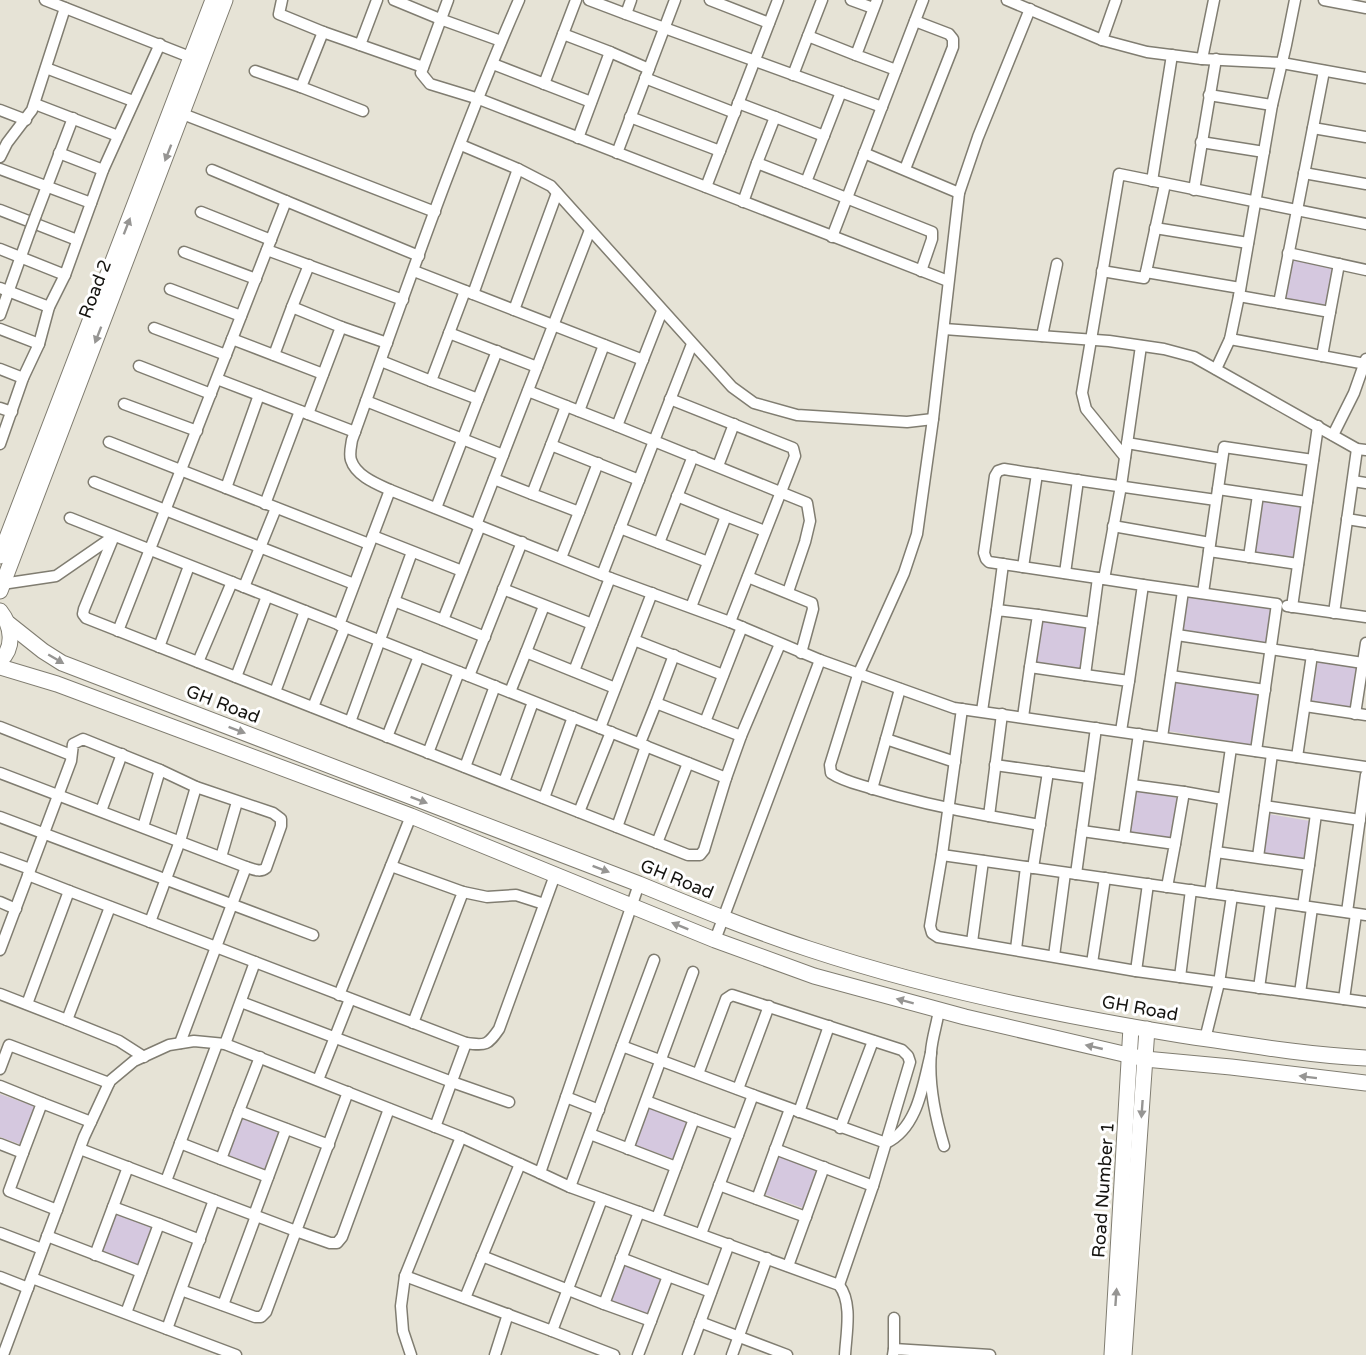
<svg xmlns="http://www.w3.org/2000/svg" width="1366" height="1355" viewBox="0 0 1366 1355" font-family="'Varela Round',sans-serif">
  <rect width="100%" height="100%" fill="#e6e3d6"/>
  <g fill="#d5c8df">
    <path d="M1293,257L1335,266L1326,307L1285,299Z"/>
    <path d="M1263,501L1303,507L1295,558L1255,552Z"/>
    <path d="M1188,595L1272,609L1266,644L1182,630Z"/>
    <path d="M1043,620L1087,627L1080,670L1036,663Z"/>
    <path d="M1318,661L1358,668L1351,708L1311,702Z"/>
    <path d="M1176,680L1259,693L1251,745L1168,731Z"/>
    <path d="M1137,791L1178,798L1171,838L1131,832Z"/>
    <path d="M1269,814L1310,821L1303,861L1263,855Z"/>
    <path d="M0,1094L36,1107L22,1145L0,1137Z"/>
    <path d="M649,1106L688,1121L674,1159L635,1145Z"/>
    <path d="M242,1118L280,1132L266,1170L228,1156Z"/>
    <path d="M778,1156L817,1170L803,1208L764,1194Z"/>
    <path d="M115,1213L154,1228L140,1266L101,1252Z"/>
    <path d="M624,1263L663,1278L649,1316L610,1302Z"/>
  </g>
  <g fill="none" stroke-linecap="round" stroke-linejoin="round">
    <defs>
      <g id="street">
        <path d="M45,0L195,59"/>
        <path d="M282,0L279,14L323,32"/>
        <path d="M394,0L440,19L501,41"/>
        <path d="M448,0L421,73L430,84L479,99L706,187L778,0"/>
        <path d="M519,0C456,144 405,293 352,440C351,446 349,454 351,460C356,476 377,484 390,490L602,575L730,622L820,660"/>
        <path d="M589,0L626,14"/>
        <path d="M631,0L626,14L882,107"/>
        <path d="M710,0L769,23"/>
        <path d="M851,0L873,8"/>
        <path d="M877,0L856,55L896,70"/>
        <path d="M1007,0L1102,40"/>
        <path d="M1116,0L1102,40L1147,52L1202,59L1282,63L1366,78"/>
        <path d="M1324,0L1366,8"/>
        <path d="M563,34L610,52"/>
        <path d="M808,36L822,0"/>
        <path d="M360,45L377,0"/>
        <path d="M1202,59L1214,0"/>
        <path d="M493,64L591,102"/>
        <path d="M46,68L133,101"/>
        <path d="M255,71L301,87"/>
        <path d="M793,75L808,36L856,55"/>
        <path d="M645,78L735,113"/>
        <path d="M544,84L576,0"/>
        <path d="M841,92L806,182L932,232V239L921,271"/>
        <path d="M1209,95L1272,105"/>
        <path d="M738,103L775,117"/>
        <path d="M35,104L118,136"/>
        <path d="M0,110L26,120"/>
        <path d="M175,111L435,212"/>
        <path d="M363,111L301,87L323,32L423,67"/>
        <path d="M630,117L720,151"/>
        <path d="M1313,128L1366,137"/>
        <path d="M578,138L610,52L649,69"/>
        <path d="M1201,142L1264,152"/>
        <path d="M461,145L518,169L551,186L732,387L754,403L797,415L907,422L933,419"/>
        <path d="M59,153L103,170"/>
        <path d="M617,153L675,0"/>
        <path d="M864,153L959,193"/>
        <path d="M0,157L7,143L32,110L65,8"/>
        <path d="M757,163L775,117L824,136"/>
        <path d="M0,169L91,203"/>
        <path d="M905,169L953,47V39L949,34L915,21"/>
        <path d="M212,170L286,201"/>
        <path d="M1304,173L1366,184"/>
        <path d="M1152,181L1172,55"/>
        <path d="M1165,184L1146,272L1240,288"/>
        <path d="M706,187L948,281"/>
        <path d="M1194,190L1216,59"/>
        <path d="M743,202L757,163L806,182"/>
        <path d="M0,210L77,240"/>
        <path d="M201,212L271,240"/>
        <path d="M36,215L73,118"/>
        <path d="M1155,228L1248,243"/>
        <path d="M832,237L923,0"/>
        <path d="M0,249L65,275"/>
        <path d="M267,250L403,300"/>
        <path d="M184,252L256,279"/>
        <path d="M1288,253L1366,270"/>
        <path d="M414,271L643,360"/>
        <path d="M1102,271L1144,278L1146,272"/>
        <path d="M0,288L49,307"/>
        <path d="M170,289L241,316"/>
        <path d="M473,294L518,169"/>
        <path d="M1239,296L1330,312L1322,356"/>
        <path d="M1279,303L1324,71"/>
        <path d="M514,310L557,193"/>
        <path d="M1330,312L1339,264"/>
        <path d="M0,315L30,231"/>
        <path d="M341,327L387,343"/>
        <path d="M154,328L226,355"/>
        <path d="M0,329L39,344"/>
        <path d="M944,329L1109,341L1164,349L1194,357L1357,449L1366,450"/>
        <path d="M449,333L537,367"/>
        <path d="M1042,336L1057,264"/>
        <path d="M232,339L323,374"/>
        <path d="M1230,339L1366,364"/>
        <path d="M692,344L654,441L807,503L810,521L805,542L788,592"/>
        <path d="M1141,346L1121,486L1104,579L989,562L986,559L984,553L995,476L998,471L1004,469C1074,480 1145,490 1216,500"/>
        <path d="M274,355L292,307"/>
        <path d="M381,361L431,381"/>
        <path d="M139,366L211,394"/>
        <path d="M0,369L23,378"/>
        <path d="M1216,369L1230,339L1239,296L1272,105L1286,45L1295,0"/>
        <path d="M217,379L355,432"/>
        <path d="M528,391L617,426"/>
        <path d="M478,399L497,351"/>
        <path d="M670,399L793,448L795,456L730,622"/>
        <path d="M366,401L503,455"/>
        <path d="M124,404L197,431"/>
        <path d="M0,408L12,412"/>
        <path d="M579,411L604,345"/>
        <path d="M308,414L341,327L292,307L309,265"/>
        <path d="M1333,435L1354,393L1366,359"/>
        <path d="M109,442L369,544"/>
        <path d="M1127,443L1222,459"/>
        <path d="M0,444L23,378L39,344L49,307L65,275L103,170L160,44"/>
        <path d="M551,445L566,406"/>
        <path d="M1125,457L1086,409L1082,393L1119,174L1366,224"/>
        <path d="M718,466L734,424"/>
        <path d="M494,479L532,494"/>
        <path d="M1353,481L1366,483"/>
        <path d="M94,482L354,584"/>
        <path d="M226,488L259,395"/>
        <path d="M1218,489L1307,502"/>
        <path d="M677,496L726,516"/>
        <path d="M265,504L300,411"/>
        <path d="M436,508L478,399L431,381L465,291"/>
        <path d="M579,512L598,463"/>
        <path d="M70,518L469,676L522,542"/>
        <path d="M1347,519L1366,522"/>
        <path d="M476,525L590,230"/>
        <path d="M480,526L443,620L485,637"/>
        <path d="M1113,526L1210,543"/>
        <path d="M620,528L708,562"/>
        <path d="M114,536L84,609L83,614L86,618L688,855H700L704,850L726,778L469,676"/>
        <path d="M373,536L462,571"/>
        <path d="M659,543L693,456"/>
        <path d="M1209,551L1298,564"/>
        <path d="M1249,557L1258,495"/>
        <path d="M561,558L579,512L532,494L551,445L639,480"/>
        <path d="M1023,567L1037,474"/>
        <path d="M1065,573L1078,480"/>
        <path d="M602,575L654,441L617,426L662,311"/>
        <path d="M748,577L812,603L813,609L801,653"/>
        <path d="M1104,579L1143,585L1129,681"/>
        <path d="M2,584L56,576L114,536"/>
        <path d="M1143,585L1277,604L1256,751"/>
        <path d="M244,587L276,508"/>
        <path d="M503,589L592,624"/>
        <path d="M1203,593L1224,447L1313,460"/>
        <path d="M394,601L443,620"/>
        <path d="M1287,606L1366,617"/>
        <path d="M691,607L726,516L765,531"/>
        <path d="M1292,607L1318,426"/>
        <path d="M997,610L1003,564"/>
        <path d="M1334,613L1357,449"/>
        <path d="M1038,615L1092,623"/>
        <path d="M339,625L390,490"/>
        <path d="M118,631L286,201L419,256"/>
        <path d="M1177,635L1363,663"/>
        <path d="M634,640L723,675"/>
        <path d="M159,647L189,566"/>
        <path d="M526,652L544,606"/>
        <path d="M198,662L232,582"/>
        <path d="M574,671L610,578"/>
        <path d="M1085,675L1129,681L1121,731"/>
        <path d="M1171,676L1265,690"/>
        <path d="M236,677L267,596"/>
        <path d="M275,692L305,611"/>
        <path d="M510,692L526,652L615,688"/>
        <path d="M656,703L674,655"/>
        <path d="M1305,706L1366,715"/>
        <path d="M313,707L345,627"/>
        <path d="M962,709L942,855L1366,915"/>
        <path d="M982,711L997,610L1038,615L1030,667"/>
        <path d="M1002,714L989,816C949,809 909,800 870,788C857,784 843,781 831,773L830,765L858,675L904,573L917,534L933,419L959,193L978,137L1030,9"/>
        <path d="M1355,714L1366,643"/>
        <path d="M1023,717L1030,667L1085,675L1098,578"/>
        <path d="M350,722L412,552"/>
        <path d="M705,722L742,627"/>
        <path d="M0,727L71,755"/>
        <path d="M600,728L652,593"/>
        <path d="M387,737L419,656"/>
        <path d="M1162,737L1183,591"/>
        <path d="M886,739L955,762"/>
        <path d="M640,743L656,703L741,736"/>
        <path d="M428,753L459,672"/>
        <path d="M1297,757L1312,655"/>
        <path d="M995,765L1089,778"/>
        <path d="M465,767L495,686"/>
        <path d="M0,773L246,867L216,947L466,1043L435,1127"/>
        <path d="M726,778L741,736L780,644"/>
        <path d="M504,782L533,702"/>
        <path d="M1132,785L1184,792L1175,844"/>
        <path d="M872,789L900,689"/>
        <path d="M1184,792L1223,799"/>
        <path d="M544,798L573,717"/>
        <path d="M1265,806L1360,820"/>
        <path d="M101,811L122,754"/>
        <path d="M579,812L611,732"/>
        <path d="M989,816L1040,825"/>
        <path d="M0,817L313,935"/>
        <path d="M143,827L160,770"/>
        <path d="M617,827L646,746"/>
        <path d="M1082,831L1175,844L1167,887"/>
        <path d="M1124,837L1139,734"/>
        <path d="M657,843L688,763"/>
        <path d="M1216,852L1309,865L1303,906"/>
        <path d="M942,855L930,926L932,933L938,937L1136,971L1366,1002"/>
        <path d="M221,857L237,802"/>
        <path d="M1258,857L1272,754"/>
        <path d="M0,858L30,869"/>
        <path d="M1309,865L1316,814"/>
        <path d="M391,866L463,892L413,1023"/>
        <path d="M1033,868L1048,772"/>
        <path d="M1076,874L1096,728"/>
        <path d="M69,891L216,947L180,1043"/>
        <path d="M463,892L487,897L516,895L544,904"/>
        <path d="M1210,893L1231,748"/>
        <path d="M0,902L16,909"/>
        <path d="M1347,912L1366,775"/>
        <path d="M150,922L180,841L196,787"/>
        <path d="M715,940L820,660L954,708L1366,767"/>
        <path d="M972,942L983,861"/>
        <path d="M1016,949L1026,867"/>
        <path d="M0,950L71,761L73,744L83,739L160,770L196,787L273,813L281,819V826L266,868C260,873 253,869 246,867"/>
        <path d="M1054,956L1065,873"/>
        <path d="M1092,963L1105,878"/>
        <path d="M1136,971L1148,884"/>
        <path d="M1180,977L1191,890"/>
        <path d="M1259,988L1271,902"/>
        <path d="M1300,993L1312,908"/>
        <path d="M0,994L67,1020L110,907"/>
        <path d="M339,995L411,816"/>
        <path d="M1344,999L1356,914"/>
        <path d="M241,1002L452,1082L509,1102"/>
        <path d="M27,1004L69,891L28,875"/>
        <path d="M939,1010C937,1024 932,1038 931,1052C928,1083 935,1116 944,1146"/>
        <path d="M67,1020L119,1041L144,1057"/>
        <path d="M1205,1039L1219,983L1232,896"/>
        <path d="M466,1043C486,1046 488,1045 499,1029L555,875"/>
        <path d="M225,1044L255,962"/>
        <path d="M622,1046L654,960"/>
        <path d="M0,1069L9,1045L109,1083"/>
        <path d="M698,1074L726,999L732,995L902,1050L908,1056L910,1062L873,1186L839,1285"/>
        <path d="M318,1080L350,999"/>
        <path d="M0,1086L42,1103L23,1153"/>
        <path d="M738,1089L769,1006"/>
        <path d="M348,1092L296,1231L330,1243H337L342,1237L389,1109"/>
        <path d="M753,1095L886,1143C918,1128 923,1084 931,1053"/>
        <path d="M566,1097L599,1110"/>
        <path d="M646,1101L694,1119"/>
        <path d="M42,1103L91,1122"/>
        <path d="M239,1111L260,1057"/>
        <path d="M799,1112L829,1026"/>
        <path d="M840,1128L873,1041"/>
        <path d="M590,1134L676,1167"/>
        <path d="M180,1143L221,1159L239,1111L329,1145"/>
        <path d="M0,1144L23,1153L9,1191L57,1210"/>
        <path d="M80,1149L214,1200"/>
        <path d="M628,1149L693,972"/>
        <path d="M775,1149L873,1186"/>
        <path d="M221,1159L268,1177"/>
        <path d="M540,1173L570,1187L839,1285C853,1303 846,1334 845,1355"/>
        <path d="M166,1181L217,1044"/>
        <path d="M719,1185L806,1217"/>
        <path d="M570,1187L622,1046L753,1095L701,1234"/>
        <path d="M757,1199L790,1109"/>
        <path d="M113,1207L159,1224"/>
        <path d="M254,1215L286,1129"/>
        <path d="M657,1218L694,1119L738,1135"/>
        <path d="M0,1233L42,1249"/>
        <path d="M47,1236L141,1272"/>
        <path d="M95,1255L128,1167"/>
        <path d="M482,1256L604,1304L639,1212"/>
        <path d="M621,1258L668,1276"/>
        <path d="M788,1266L824,1167"/>
        <path d="M405,1276L552,1331L602,1199"/>
        <path d="M0,1277L28,1288"/>
        <path d="M32,1278L167,1329L181,1290L255,1317H261L266,1312L296,1231L214,1200L181,1290"/>
        <path d="M465,1298L520,1164"/>
        <path d="M604,1304L651,1321"/>
        <path d="M223,1305L256,1216"/>
        <path d="M126,1313L159,1224L200,1240"/>
        <path d="M700,1322L787,1355"/>
        <path d="M167,1329L236,1355"/>
        <path d="M552,1331L614,1355"/>
        <path d="M894,1349V1318"/>
        <path d="M3,1355L84,1137L110,1081L134,1061L169,1045L194,1041L225,1044L461,1137L540,1173L639,884"/>
        <path d="M411,1355L403,1331L401,1306L405,1276L461,1137"/>
        <path d="M495,1355L508,1314"/>
        <path d="M638,1355L668,1276L711,1292"/>
        <path d="M688,1355L729,1244"/>
        <path d="M732,1355L767,1258"/>
        <path d="M893,1355L894,1349L990,1355"/>
      </g>
      <g id="secondary">
        <path d="M0,556L213,0"/>
        <path d="M0,591L225,0"/>
        <path d="M0,611C12,626 15,647 0,661"/>
        <path d="M9,624L43,651L62,663L639,884C695,907 751,930 809,949C930,989 1056,1015 1181,1035C1242,1044 1304,1055 1366,1058"/>
        <path d="M0,667L57,684L411,816L715,940L814,976L965,1017L1145,1059L1231,1067L1366,1083"/>
        <path d="M1112,1355L1131,1027"/>
        <path d="M1124,1355L1147,1029"/>
      </g>
    </defs>
    <use href="#street" stroke="#807d71" stroke-width="13"/>
    <use href="#secondary" stroke="#807d71" stroke-width="17"/>
    <use href="#street" stroke="#fff" stroke-width="10"/>
    <use href="#secondary" stroke="#fff" stroke-width="15"/>
    <defs>
      <path id="street-bridge" d="M30,231L36,215"/>
    </defs>
    <use href="#street-bridge" stroke="#807d71" stroke-width="13" stroke-linecap="butt"/>
    <use href="#street-bridge" stroke="#fff" stroke-width="10"/>
  </g>
  <defs><path id="oneway-solid" d="M-6-.8H1V-3.2L6.5 0L1 3.2V.8H-6Z" transform="scale(1.5)"/></defs>
  <g fill="#969593">
    <use href="#oneway-solid" transform="translate(168 153) rotate(111)"/>
    <use href="#oneway-solid" transform="translate(127 226) rotate(-69)"/>
    <use href="#oneway-solid" transform="translate(98 335) rotate(111)"/>
    <use href="#oneway-solid" transform="translate(56 659) rotate(30)"/>
    <use href="#oneway-solid" transform="translate(237 730) rotate(21)"/>
    <use href="#oneway-solid" transform="translate(419 800) rotate(21)"/>
    <use href="#oneway-solid" transform="translate(601 869) rotate(21)"/>
    <use href="#oneway-solid" transform="translate(680 926) rotate(-158)"/>
    <use href="#oneway-solid" transform="translate(905 1001) rotate(-165)"/>
    <use href="#oneway-solid" transform="translate(1094 1047) rotate(-167)"/>
    <use href="#oneway-solid" transform="translate(1308 1077) rotate(-173)"/>
    <use href="#oneway-solid" transform="translate(1142 1109) rotate(94)"/>
    <use href="#oneway-solid" transform="translate(1116 1297) rotate(-86)"/>
  </g>
  <g text-anchor="middle" dominant-baseline="central" stroke-width="6" stroke-linejoin="round" paint-order="stroke">
    <g font-size="18" fill="#151410" stroke="#fff">
      <text transform="translate(95 289) rotate(-69)">Road 2</text>
      <text transform="translate(223 704) rotate(21)">GH Road</text>
      <text transform="translate(677 879) rotate(22)">GH Road</text>
      <text transform="translate(1140 1008) rotate(10)">GH Road</text>
      <text transform="translate(1103 1190) rotate(-86)">Road Number 1</text>
    </g>
  </g>
</svg>
